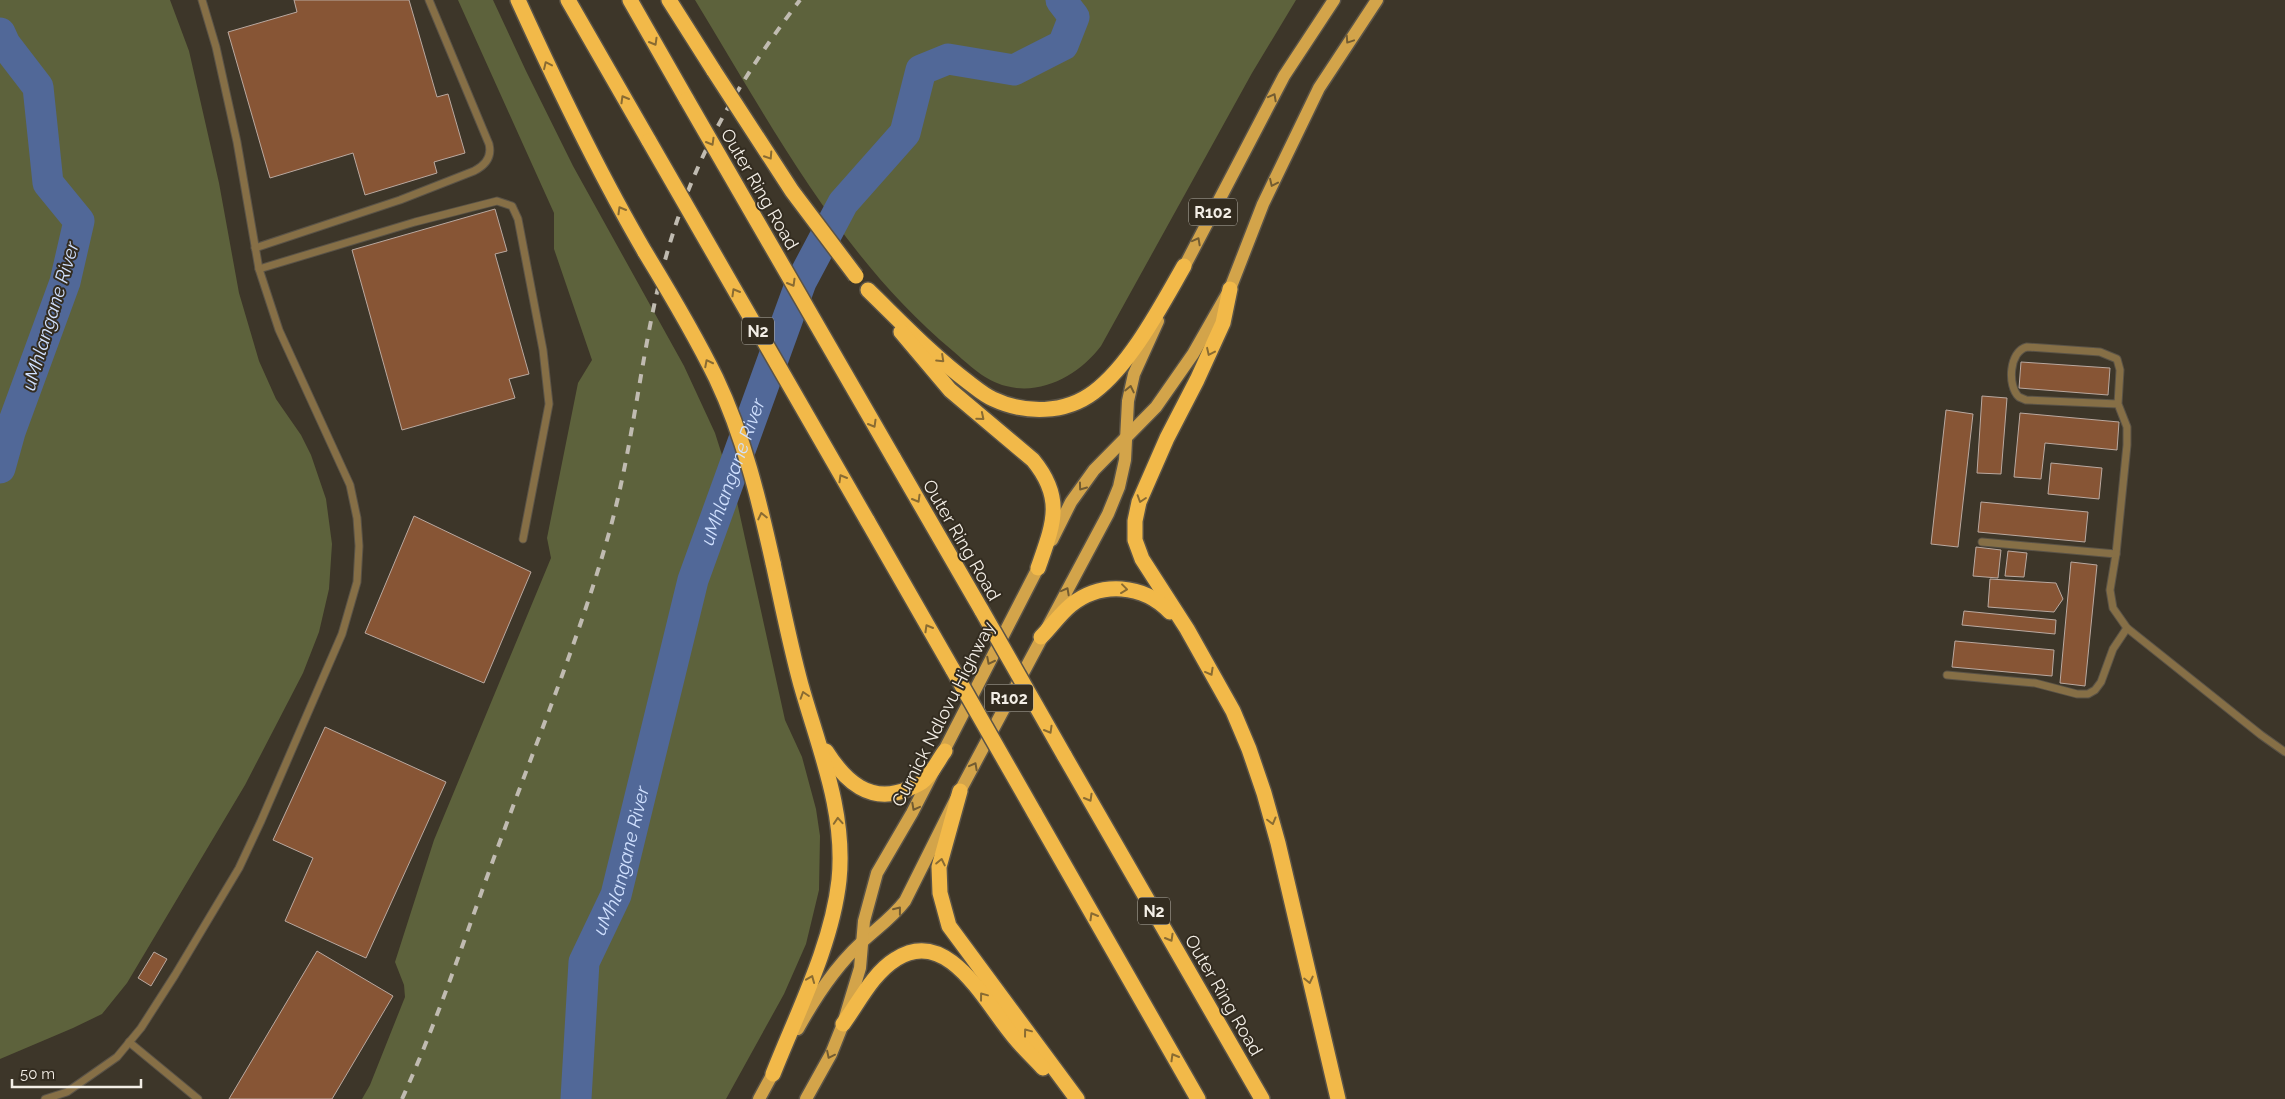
<svg xmlns="http://www.w3.org/2000/svg" width="2285" height="1099" viewBox="0 0 2285 1099" font-family="Raleway,sans-serif">
  <rect width="100%" height="100%" fill="#3d3629"/>
  <g fill="#5d623c">
    <path d="M0,0H170L189,51L219,183L239,293L259,361L276,399L301,435L311,455L326,499L332,544L329,589L319,632L303,673L245,785L127,983L102,1014L73,1028L0,1059Z"/>
    <path d="M458,0H493L526,71L573,166L684,366L715,433L737,502L785,720L802,757L816,809L820,836L819,890L806,944L784,994L726,1099H362L370,1085L405,997L404,985L395,962L434,840L551,558L547,538L578,383L592,360L554,249V213Z"/>
    <path d="M695,0H1296L1252,73L1101,346C1080,374 1042,396 1006,386C985,381 968,364 953,351C840,257 770,123 695,0Z"/>
  </g>
  <g fill="none" stroke-linecap="round" stroke-linejoin="round">
    <g stroke="#516898" stroke-width="31">
      <path d="M0,33L5,44L38,87L48,183L79,221L65,282L10,432L0,468"/>
      <path id="s1" d="M576,1099L584,962L616,895L693,580L801,282L843,203L905,133L921,70L948,59L1014,70L1063,45L1074,17L1061,0"/>
    </g>
  </g>
  <g fill="#875535" stroke="#baa9a0">
    <path d="M294,0H409L437,97L448,94L465,153L434,162L437,173L365,195L353,153L270,178L228,32L297,12Z"/>
    <path d="M495,209L507,251L495,254L529,374L509,379L515,398L402,430L352,250Z"/>
    <path d="M2021,362L2110,368L2108,395L2019,388Z"/>
    <path d="M1982,396L2007,398L2001,474L1977,473Z"/>
    <path d="M1946,410L1973,414L1958,547L1931,544Z"/>
    <path d="M2020,413L2119,422L2117,450L2045,443L2041,479L2014,477Z"/>
    <path d="M2051,463L2102,468L2099,499L2048,494Z"/>
    <path d="M1981,502L2088,512L2085,542L1978,532Z"/>
    <path d="M414,516L531,572L484,683L365,633Z"/>
    <path d="M1976,547L2001,550L1998,578L1973,576Z"/>
    <path d="M2008,551L2027,553L2024,577L2005,576Z"/>
    <path d="M2071,562L2097,565L2085,686L2060,683Z"/>
    <path d="M1990,579L2056,583L2063,599L2054,612L1988,607Z"/>
    <path d="M1964,611L2056,620L2055,634L1962,625Z"/>
    <path d="M1955,641L2054,650L2052,676L1952,667Z"/>
    <path d="M325,727L446,782L366,958L285,921L313,858L273,840Z"/>
    <path d="M317,951L393,996L332,1099H229Z"/>
    <path d="M154,952L167,959L151,986L138,978Z"/>
  </g>
  <g fill="none" stroke-linecap="round" stroke-linejoin="round">
    <defs>
      <g id="service">
        <path d="M255,248L400,200L474,171C486,165 492,156 489,144L429,0"/>
        <path d="M259,269L415,222L497,201L512,206L518,219L543,350L549,404L523,539"/>
        <path d="M2118,404L2026,400L2019,397C2007,386 2009,351 2027,347L2100,352L2117,359L2120,370L2118,404L2127,427V445L2116,554L2110,590L2113,608L2127,628L2261,735L2285,752"/>
        <path d="M1982,542L2116,554"/>
        <path d="M1947,675L2035,683L2077,694H2088L2095,690L2101,682L2113,649L2127,628"/>
        <path d="M129,1042L198,1099"/>
        <path d="M45,1099L67,1092L117,1057L141,1028L175,975L239,868L261,821L342,634L357,582L359,546L357,518L350,485L279,330L259,269L237,142L216,47L202,0"/>
      </g>
      <g id="primary">
        <path d="M1181,273L1284,76L1334,0"/>
        <path d="M1052,540L1071,502L1094,470L1156,407L1193,354L1230,289L1263,204L1319,88L1377,0"/>
        <path d="M798,1029C816,996 835,967 862,942C877,928 892,918 905,901L960,791L1108,514L1119,487L1125,460L1128,401L1134,374L1158,321"/>
        <path d="M759,1099L777,1066"/>
        <path d="M806,1099L831,1054L843,1024L860,968L864,921L877,873L912,813L1042,560"/>
      </g>
      <g id="motorway">
        <path d="M518,0C557,86 597,170 645,252"/>
        <path d="M568,0L649,141"/>
        <path d="M630,0L687,100"/>
        <path d="M669,0L714,71"/>
        <path d="M1230,289L1223,323L1197,380L1167,438L1139,502L1135,521V540L1142,559L1187,629L1233,711L1249,749L1264,793L1278,843L1338,1099"/>
        <path d="M868,290C900,321 932,355 968,382C976,388 984,395 993,399C1025,414 1065,414 1094,392C1131,364 1161,306 1184,266"/>
        <path d="M901,332L950,390L1033,460C1065,499 1053,525 1038,568"/>
        <path d="M893,457L982,611"/>
        <path d="M867,520L953,670"/>
        <path d="M1041,637C1051,627 1060,614 1071,605C1101,581 1143,584 1170,612"/>
        <path d="M826,751C845,781 870,805 908,789C912,787 918,785 922,782C931,776 938,760 945,751"/>
        <path d="M1064,755L1262,1099"/>
        <path d="M960,791L939,867L940,893L949,926L1077,1099"/>
        <path d="M1034,812L1198,1099"/>
        <path d="M843,1024C859,1002 873,973 896,959C949,925 986,1005 1015,1038C1024,1049 1034,1058 1043,1068"/>
        <path d="M773,1074C797,1013 832,945 839,880C846,812 819,749 801,685C790,645 782,604 773,563"/>
      </g>
    </defs>
    <use href="#service" stroke="#5a5347" stroke-width="9"/>
    <use href="#primary" stroke="#5a5347" stroke-width="15"/>
    <use href="#motorway" stroke="#5a5347" stroke-width="18"/>
    <use href="#service" stroke="#866f46" stroke-width="7"/>
    <use href="#primary" stroke="#d3a44a" stroke-width="12"/>
    <use href="#motorway" stroke="#f2b949" stroke-width="15"/>
    <path stroke="#c0bbb1" stroke-width="4" stroke-dasharray="9 9" stroke-linecap="butt" d="M402,1099C442,1011 471,918 505,828C541,730 581,633 609,533C630,458 638,382 654,306C679,186 726,97 800,0"/>
    <defs>
      <g id="motorway-bridge">
        <path d="M714,71L792,191L856,276"/>
        <path d="M687,100L893,457"/>
        <path d="M649,141L867,520"/>
        <path d="M645,252C670,293 695,335 716,378C744,437 759,500 773,563"/>
        <path d="M982,611L1064,755"/>
        <path d="M953,670L1034,812"/>
      </g>
    </defs>
    <use href="#motorway-bridge" stroke="#5a5347" stroke-width="18" stroke-linecap="butt"/>
    <use href="#motorway-bridge" stroke="#f2b949" stroke-width="15"/>
  </g>
  <defs><path id="oneway-chevron" d="M-2-3.5L2.5 0L-2 3.5" fill="none" stroke-width="1.6" stroke-linecap="round" stroke-linejoin="round" transform="scale(1.25)"/></defs>
  <g stroke="#735c31">
    <use href="#oneway-chevron" transform="translate(1349 40) rotate(124)"/>
    <use href="#oneway-chevron" transform="translate(1273 97) rotate(-62)"/>
    <use href="#oneway-chevron" transform="translate(1273 183) rotate(115)"/>
    <use href="#oneway-chevron" transform="translate(1197 241) rotate(-62)"/>
    <use href="#oneway-chevron" transform="translate(1130 389) rotate(-78)"/>
    <use href="#oneway-chevron" transform="translate(1082 487) rotate(126)"/>
    <use href="#oneway-chevron" transform="translate(1066 591) rotate(-62)"/>
    <use href="#oneway-chevron" transform="translate(990 661) rotate(117)"/>
    <use href="#oneway-chevron" transform="translate(974 766) rotate(-62)"/>
    <use href="#oneway-chevron" transform="translate(915 807) rotate(118)"/>
    <use href="#oneway-chevron" transform="translate(898 910) rotate(-52)"/>
    <use href="#oneway-chevron" transform="translate(830 1055) rotate(116)"/>
  </g>
  <g stroke="#896b32">
    <use href="#oneway-chevron" transform="translate(654 42) rotate(60)"/>
    <use href="#oneway-chevron" transform="translate(547 65) rotate(-115)"/>
    <use href="#oneway-chevron" transform="translate(624 99) rotate(-120)"/>
    <use href="#oneway-chevron" transform="translate(711 142) rotate(60)"/>
    <use href="#oneway-chevron" transform="translate(769 156) rotate(57)"/>
    <use href="#oneway-chevron" transform="translate(621 210) rotate(-120)"/>
    <use href="#oneway-chevron" transform="translate(792 283) rotate(60)"/>
    <use href="#oneway-chevron" transform="translate(735 292) rotate(-120)"/>
    <use href="#oneway-chevron" transform="translate(1210 352) rotate(115)"/>
    <use href="#oneway-chevron" transform="translate(941 359) rotate(43)"/>
    <use href="#oneway-chevron" transform="translate(708 363) rotate(-117)"/>
    <use href="#oneway-chevron" transform="translate(981 417) rotate(40)"/>
    <use href="#oneway-chevron" transform="translate(873 424) rotate(60)"/>
    <use href="#oneway-chevron" transform="translate(842 478) rotate(-120)"/>
    <use href="#oneway-chevron" transform="translate(917 499) rotate(60)"/>
    <use href="#oneway-chevron" transform="translate(1141 499) rotate(108)"/>
    <use href="#oneway-chevron" transform="translate(762 516) rotate(-103)"/>
    <use href="#oneway-chevron" transform="translate(1124 589) rotate(7)"/>
    <use href="#oneway-chevron" transform="translate(928 628) rotate(-120)"/>
    <use href="#oneway-chevron" transform="translate(1210 672) rotate(61)"/>
    <use href="#oneway-chevron" transform="translate(804 695) rotate(-108)"/>
    <use href="#oneway-chevron" transform="translate(1049 730) rotate(60)"/>
    <use href="#oneway-chevron" transform="translate(1089 798) rotate(60)"/>
    <use href="#oneway-chevron" transform="translate(838 821) rotate(-94)"/>
    <use href="#oneway-chevron" transform="translate(1272 821) rotate(75)"/>
    <use href="#oneway-chevron" transform="translate(941 862) rotate(-78)"/>
    <use href="#oneway-chevron" transform="translate(1093 916) rotate(-120)"/>
    <use href="#oneway-chevron" transform="translate(1170 938) rotate(60)"/>
    <use href="#oneway-chevron" transform="translate(811 979) rotate(-68)"/>
    <use href="#oneway-chevron" transform="translate(1309 980) rotate(77)"/>
    <use href="#oneway-chevron" transform="translate(983 996) rotate(-127)"/>
    <use href="#oneway-chevron" transform="translate(1027 1032) rotate(-127)"/>
    <use href="#oneway-chevron" transform="translate(1174 1057) rotate(-120)"/>
  </g>
  <g text-anchor="middle" dominant-baseline="central" stroke-width="4" stroke-linejoin="round" paint-order="stroke">
    <g fill="#332c20" stroke="#b9b4ab" stroke-width="1">
      <rect x="1189" y="198.5" width="48" height="27" rx="4"/>
      <rect x="742" y="317.5" width="32" height="27" rx="4"/>
      <rect x="985" y="684.5" width="48" height="27" rx="4"/>
      <rect x="1138" y="897.5" width="32" height="27" rx="4"/>
    </g>
    <g font-size="16" font-weight="bold" fill="#f3eee6">
      <text x="1213" y="212">R102</text>
      <text x="758" y="331">N2</text>
      <text x="1009" y="698">R102</text>
      <text x="1154" y="911">N2</text>
    </g>
    <g font-size="18" fill="#f3eee6" stroke="#332c20">
      <text transform="translate(760 189) rotate(60)">Outer Ring Road</text>
      <text transform="translate(962 540) rotate(60)">Outer Ring Road</text>
      <text transform="translate(943 714) rotate(-63)">Curnick Ndlovu Highway</text>
      <text transform="translate(1224 995) rotate(60)">Outer Ring Road</text>
    </g>
    <g font-size="19" font-style="italic" fill="#d1e1ff" stroke="#332c20">
      <text transform="translate(50 316) rotate(-73)">uMhlangane River</text>
      <text stroke="none"><textPath href="#s1" startOffset="651">uMhlangane River</textPath></text>
      <text stroke="none"><textPath href="#s1" startOffset="246">uMhlangane River</textPath></text>
    </g>
  </g>
  <path d="M12 1079v8h129v-8" fill="none" stroke="#f3eee6" stroke-width="2.5"/>
  <text x="20" y="1079" font-size="15" fill="#f3eee6" stroke="#332c20" stroke-width="4" paint-order="stroke">50 m</text>
</svg>
